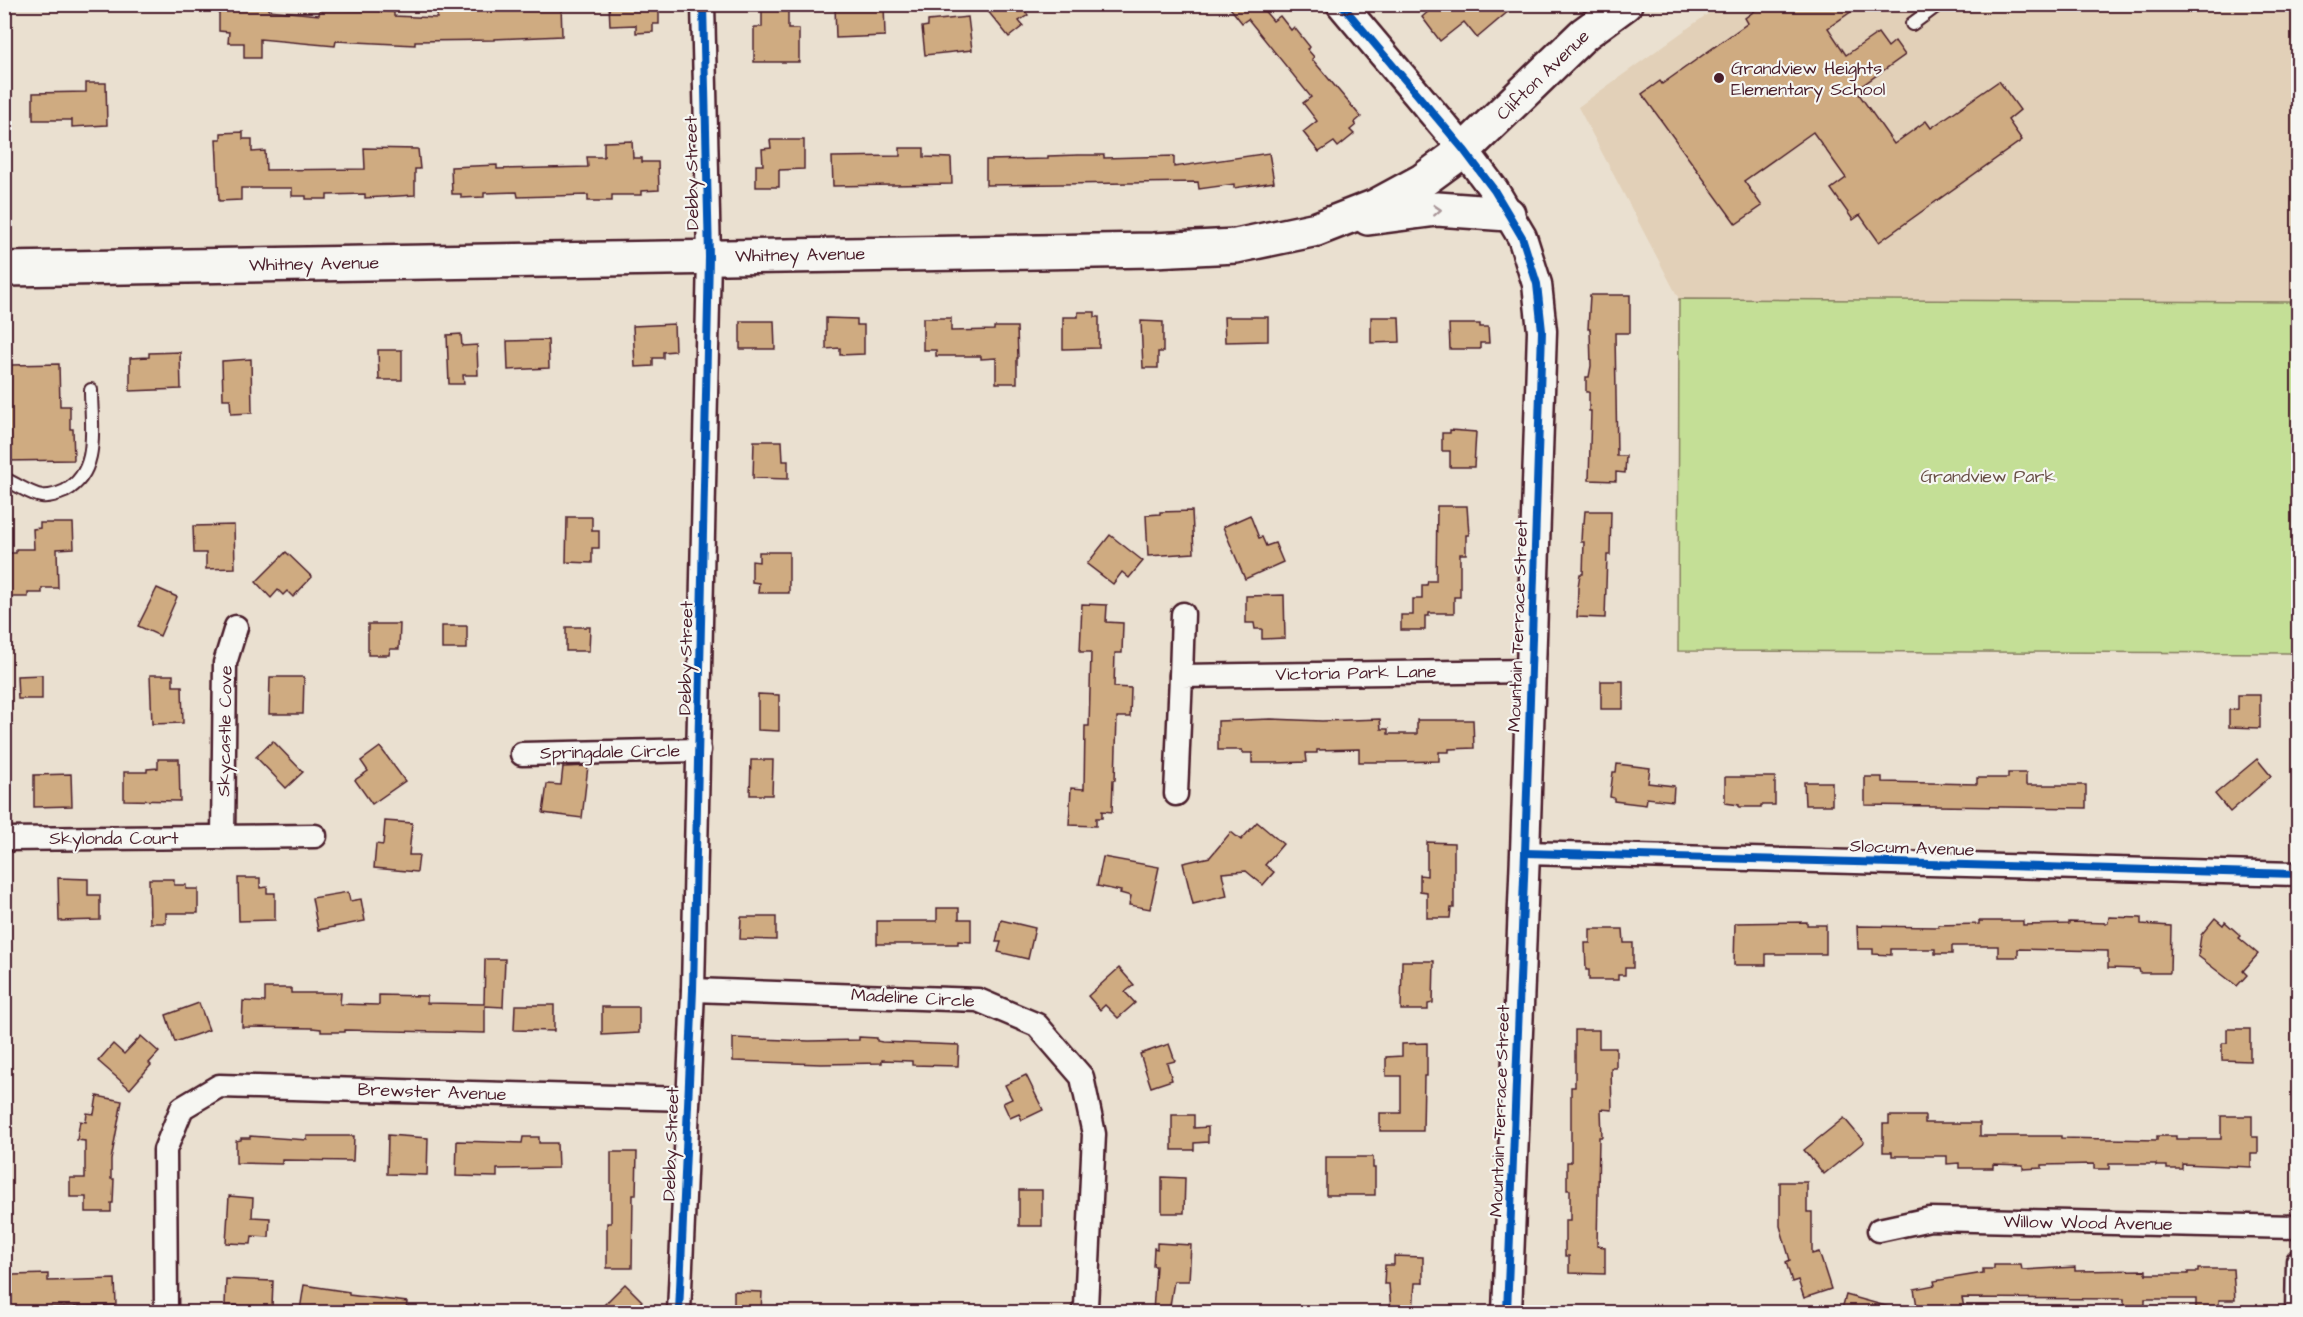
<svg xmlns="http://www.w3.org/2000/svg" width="2303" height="1317" viewBox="0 0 2303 1317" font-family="'Architects Daughter',sans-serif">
  <rect width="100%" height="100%" fill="#eae0d0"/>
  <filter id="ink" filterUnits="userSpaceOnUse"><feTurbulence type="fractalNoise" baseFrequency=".0167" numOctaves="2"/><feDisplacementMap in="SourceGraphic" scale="12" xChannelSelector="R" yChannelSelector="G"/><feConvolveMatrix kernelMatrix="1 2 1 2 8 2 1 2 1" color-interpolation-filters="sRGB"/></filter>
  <g filter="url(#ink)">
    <path fill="#e2d0b8" d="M1720,5H2298V302L1679,299L1578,107Z"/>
    <path fill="#c4df96" stroke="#877f60" stroke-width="1.5" d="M1679,299L2298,302V653L1678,651Z"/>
    <g fill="#cfab81" stroke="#4a1f2b" stroke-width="1.5">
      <path d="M219,4L269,5V10L319,15L320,5L339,7V9L394,12V16L437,18V11L511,10L533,8V5L561,4L562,36L494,39V40L415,41V45L336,41L335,46L260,39V58H244V43H228L229,32L219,31Z"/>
      <path d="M609,4H659V24H653V32L636,33V25L610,26Z"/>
      <path d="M762,4H788V29H799V62H754V27H762Z"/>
      <path d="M862,4H884L885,36L836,38L835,6Z"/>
      <path d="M982,4H1020L1028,15L1019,21L1023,26L1009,37Z"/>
      <path d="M1227,4H1266L1262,8L1273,21L1280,16L1291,30L1294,27L1310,47L1307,49L1314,57L1312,59L1361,117L1354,123L1356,125L1350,130L1354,134L1338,147L1334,142L1319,152L1303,132L1317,121L1303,103L1311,97L1248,19L1242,23Z"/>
      <path d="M1437,4H1517L1477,38L1464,22L1440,41L1422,17Z"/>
      <path d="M1764,4H1862L1828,28L1846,55L1878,33L1888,47L1895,41L1905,55L1856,90L1894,144L1926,121L1931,128L1999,81L2020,110L2008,120L2022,140L1879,242L1860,215L1853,220L1831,189L1846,178L1813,132L1744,181L1762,206L1736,224L1642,94L1660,81L1662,84L1748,23L1745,18Z"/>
      <path d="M968,17L972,50L925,55L922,27L928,26V21Z"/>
      <path d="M86,83H106L107,125L72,127V120H33V93L86,92Z"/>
      <path d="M243,132V139H252V152L265,151L266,170L365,169L364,148L418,149L420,169H415V195L365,198V194L327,195V199H306V196H292V188H241V200L219,201L216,139H221V133Z"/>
      <path d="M770,140H804V169L779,170V187H756V165H763L762,149L771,148Z"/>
      <path d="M632,141L633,158H642V162H658L659,190L641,191V195H612V201H588V195L518,197L517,192L484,193V197L461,198V194H452L451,167L497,165V169L588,167L587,157H604V142Z"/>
      <path d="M900,148H924V157L951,158L952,184L833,186L832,157L900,156Z"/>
      <path d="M1269,153L1274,182L1234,188V184L1199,189L1198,182L986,185V160L1048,159V156L1079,155H1104V158L1174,156V167Z"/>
      <path d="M1590,295H1630V333H1615L1617,456H1626L1625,473L1616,472V481L1589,480L1591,411H1589V392H1586V377H1589L1591,366L1590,329H1588Z"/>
      <path d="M1078,312H1095V317H1099V348L1063,349V317H1078Z"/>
      <path d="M1224,317H1268V341L1225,342Z"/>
      <path d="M1371,317H1399L1400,342L1371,343Z"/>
      <path d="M826,318L857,319V325H864V354L840,355V348L826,349Z"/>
      <path d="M923,318H951V331L994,330V327H1017L1018,358H1017V383H996V358L981,359V356H936V350H923Z"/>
      <path d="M740,321H774L775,349H740Z"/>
      <path d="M1141,321L1163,322V352H1158V368H1143Z"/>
      <path d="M674,324L675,351L663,352V358H653V366L635,367L633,326Z"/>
      <path d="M1449,324H1480V327H1488L1489,343H1480V349H1450Z"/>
      <path d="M461,334L462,346L477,345L478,375H463L464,384H449L447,335Z"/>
      <path d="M548,340L549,368L508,370L507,341Z"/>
      <path d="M378,350H402V380H379Z"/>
      <path d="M180,352L181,389L130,391V358L149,357V353Z"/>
      <path d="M251,359L252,413L231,414L230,399H223L222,361Z"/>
      <path d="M59,364L60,406H70V429H73L74,460L4,461V370H11V365Z"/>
      <path d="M1450,430L1476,432L1474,467H1450V451H1442V433H1450Z"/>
      <path d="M754,441H782L783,461H788V479L753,478Z"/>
      <path d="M1437,506H1467L1469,535H1466V554H1460V597H1454V613H1429V616H1425V630H1401V615H1413V599H1422V585H1427L1428,581H1436Z"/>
      <path d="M1192,511L1194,553L1148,556L1146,515L1160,514V512Z"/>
      <path d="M1585,511H1611L1610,555H1607L1605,618L1577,617L1578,587L1580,574H1583L1584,542H1581L1582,523H1584Z"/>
      <path d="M1250,515L1259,538L1262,537L1266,546L1275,543L1283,562L1245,579L1223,527Z"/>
      <path d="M567,517H592V531H599V548H592V563L566,562Z"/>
      <path d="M40,523H73L74,548L57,549L58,588H42V593H28V597H4V553H16V549H34L33,529L40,528Z"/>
      <path d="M234,525L235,568L206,569V553H194L193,526Z"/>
      <path d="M1110,535L1143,561L1129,578L1122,572L1113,584L1087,564Z"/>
      <path d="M286,552L312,577L293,597L287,591L283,595L278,590L271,598L256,582Z"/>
      <path d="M759,552H789V593H758L759,583L752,582V561L759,562Z"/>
      <path d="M157,588L177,597L160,636L138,626Z"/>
      <path d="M1284,595L1285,638L1262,639V629H1255L1254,623H1246V596Z"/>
      <path d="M1082,604L1107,605L1106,622L1123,623L1122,653H1115L1114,687L1131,688L1130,717H1117L1115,780H1113L1112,812L1102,811V818H1096V826L1069,825L1071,788L1084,789L1085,726H1089L1091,652H1080Z"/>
      <path d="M368,624H400L399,649H390L389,655H368Z"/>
      <rect x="442" y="626" width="25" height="23"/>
      <path d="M566,627H590L589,651H566Z"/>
      <path d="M42,675V699H18L17,676Z"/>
      <path d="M150,675H173V686H182L183,723L152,724Z"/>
      <path d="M270,677H304L303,714H269Z"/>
      <rect x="1601" y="681" width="22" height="28"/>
      <path d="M758,694L779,695V731L758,730Z"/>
      <path d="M2238,695H2260V728L2229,727V710L2238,709Z"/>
      <path d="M1271,719L1322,721L1380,719L1381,729H1388V734H1417V720H1473L1474,748L1449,749V752H1439V761L1396,762H1359V749L1317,750V753H1306L1307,762L1275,763H1252V753H1242V750H1218V721Z"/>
      <path d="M273,741L303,772L286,788L256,757Z"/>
      <path d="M380,747L405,781L372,804L355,780L368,771L361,761Z"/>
      <path d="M158,759H179L180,801L124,800V772H147V769L158,768Z"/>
      <path d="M2257,759L2271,776L2230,812L2215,794Z"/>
      <path d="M751,760H773L772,795H750Z"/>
      <path d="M1617,764L1650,768L1648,783L1674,786L1673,801L1647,798L1646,805L1614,801V798L1610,797L1613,772H1616Z"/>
      <path d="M588,766L582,818L543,813L547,784L561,785L563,767Z"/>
      <path d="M2008,773H2026V785H2086V808L1865,805V777H1882V782L1977,784V778H2008Z"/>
      <path d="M71,774L72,806L34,807V775Z"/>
      <path d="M1725,777H1775V805H1761V807H1739V805L1725,803Z"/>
      <path d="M1804,782H1832V805H1805Z"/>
      <path d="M385,821L412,823L409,855H419L417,872L374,868L376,844L383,845Z"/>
      <path d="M1257,822L1283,844L1265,865L1274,872L1263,885L1246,871L1222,873L1227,896L1193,904L1183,863L1210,857L1231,832L1241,840Z"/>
      <path d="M1427,842L1454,843V908H1451L1450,918H1427V892L1420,891V875L1427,876Z"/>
      <path d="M1103,857L1159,867L1150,909L1129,905L1131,896L1120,893L1121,891L1097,886Z"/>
      <path d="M58,878L88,879V895H100V920L59,921Z"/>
      <path d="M238,878H260V888L267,887V893H275V920L239,921Z"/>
      <path d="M149,879H174V885H186V889H198V913H166V923H150Z"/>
      <path d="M348,892L350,901L361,899L365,921L318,930L312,898Z"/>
      <path d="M937,908H959V919H971V942L958,941V944H877V921H937Z"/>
      <path d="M741,917H776V940L740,939Z"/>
      <path d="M2109,917L2141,918V924L2171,926L2170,973H2140L2139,969L2108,968V951L2018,949V957H1998V946H1952V954H1935V949H1891V955L1873,954V949H1858L1857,926L1938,927V925L1979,924V921H2023V925L2069,924V922L2108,923Z"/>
      <path d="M2215,918L2223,925L2225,922L2241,936L2239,938L2258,954L2243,971L2247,975L2237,986L2198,956L2201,935Z"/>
      <path d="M1001,920L1035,928L1028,959L998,952L1001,942H996Z"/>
      <path d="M1807,922V925H1826V954H1766V965H1734L1735,923Z"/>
      <path d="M1590,929H1623L1624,943H1633V968H1625V975H1618V980H1589V970H1586L1585,943H1590Z"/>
      <path d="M485,959H505L503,1007L485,1006V1033L345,1030V1032H321V1029L312,1028L242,1027L243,1001L265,1002V988H291V993H341L340,1004L379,1005V995L427,996V1003L484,1004Z"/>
      <path d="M1402,961H1434L1433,1003L1428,1004V1010H1401Z"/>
      <path d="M1119,968L1134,985L1125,992L1135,1003L1118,1018L1105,1005L1100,1010L1088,996Z"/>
      <path d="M199,1003L209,1030L175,1042L166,1015Z"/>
      <path d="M515,1005H554V1031L514,1030Z"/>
      <path d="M602,1007H639V1033L602,1035Z"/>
      <path d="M2227,1029H2250V1061L2222,1060V1043H2227Z"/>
      <path d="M1575,1030H1599V1048H1616V1068H1611L1612,1110L1601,1109L1602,1137H1599L1597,1246L1605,1247V1274L1569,1273V1256H1565V1220H1570V1190H1567V1162H1571V1087H1575Z"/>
      <path d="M141,1036L159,1052L149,1063L151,1065L130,1089L98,1061L113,1044L124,1054Z"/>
      <path d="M859,1037L877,1038V1041L882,1042L959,1045L958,1066L912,1065V1061L882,1060V1063L821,1064L733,1061V1038L809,1041L859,1040Z"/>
      <path d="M1427,1043V1076H1424L1423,1131H1380V1113H1401V1076H1386V1057L1402,1056V1044Z"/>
      <path d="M1169,1044L1175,1061L1167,1063L1172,1080L1151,1087L1140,1054Z"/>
      <path d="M1026,1075L1043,1110L1022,1120L1019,1114L1010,1118L1003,1103L1012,1099L1005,1085Z"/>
      <path d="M97,1096L122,1101L111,1160V1179H114L113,1203H111V1212H86V1197H70V1178H85V1141L77,1140L80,1121L86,1122L87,1113L94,1114Z"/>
      <path d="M1172,1115H1194V1128L1208,1127V1142L1194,1143V1150H1172Z"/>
      <path d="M1889,1116H1925V1123H1980V1136H2061V1138L2157,1140V1136H2176V1139H2221V1116H2252V1137H2258V1154H2251V1167L2182,1164V1169H2167V1166H2156V1164H2109V1169H2094V1164L2042,1165V1168L2023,1169V1165L1993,1164V1168H1959V1163L1947,1164V1156H1892V1152H1883V1124H1889Z"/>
      <path d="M1844,1118L1864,1142L1824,1174L1804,1150Z"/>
      <path d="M388,1135L428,1138L427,1175L387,1174Z"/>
      <path d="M250,1136L307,1140V1136H354L353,1161L282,1160V1164L236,1163V1141L241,1140V1138H250Z"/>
      <path d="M523,1137H539V1143H557L558,1168L497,1169V1177L456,1176L457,1141L522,1143Z"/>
      <path d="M611,1152H637L636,1195H633L632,1268H607V1223H611Z"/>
      <path d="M1326,1157H1373V1168H1375V1195H1326Z"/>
      <path d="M1162,1177L1185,1178L1184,1213H1162Z"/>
      <path d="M1780,1182H1807V1212H1812V1254L1819,1252L1831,1289L1804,1298L1798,1280L1792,1282L1786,1262L1790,1260L1780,1226Z"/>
      <rect x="1019" y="1190" width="23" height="36"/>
      <path d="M229,1196L253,1198L252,1217L270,1218L269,1237L252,1236L251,1244L226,1243Z"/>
      <path d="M1157,1243L1191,1245L1189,1281H1174L1169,1312H1153L1156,1266H1153L1154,1248L1157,1249Z"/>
      <path d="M1394,1256L1423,1257V1283H1415L1413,1312H1391L1389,1284H1384L1385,1265H1394Z"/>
      <path d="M1994,1265H2021L2022,1270L2075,1267V1271L2146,1270V1274H2188V1272H2198V1269H2233L2235,1300H2219V1309H2196V1299H2145V1305H2124V1299L1962,1298L1965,1312H1918L1914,1289L1935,1285L1934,1281L1983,1273V1269H1994Z"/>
      <path d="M48,1274V1281L115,1279L116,1305L49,1307V1312H4V1287H10L12,1275Z"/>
      <path d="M226,1279L273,1281L272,1307L225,1305Z"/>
      <path d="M625,1284L642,1301L638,1305L644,1312H597Z"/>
      <path d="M304,1285L349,1292V1295L407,1302L406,1312H318L300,1310Z"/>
      <path d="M734,1291L762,1292L761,1312H734Z"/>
      <path d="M1846,1295L1893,1308L1892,1312H1841Z"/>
    </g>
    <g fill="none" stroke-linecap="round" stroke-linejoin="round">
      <defs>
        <g id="service">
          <path d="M1912,24L1939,4"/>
          <path d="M4,479C17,484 29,494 42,496C50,497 58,494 65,491C101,471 91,426 91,390"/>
        </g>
        <g id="minor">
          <path d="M1181,676L1183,614"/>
          <path d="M522,754L699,750"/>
          <path d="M1176,794L1181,676L1531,671"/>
          <path d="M223,837L225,663L236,627"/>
          <path d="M4,839L315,836"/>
          <path d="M1525,853L2298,874"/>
          <path d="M693,990L978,1000L1037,1025L1082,1077L1094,1134L1086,1307L1083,1312"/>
          <path d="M1879,1230L1930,1219L2298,1227"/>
          <path d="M166,1312L165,1150L182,1108L219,1086L688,1099"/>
          <path d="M679,1312L693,990L709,257L703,4"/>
          <path d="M2297,1312L2298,1261"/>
        </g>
        <path id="tertiary" d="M1341,4L1464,150L1494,190L1522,237L1537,284L1542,331L1525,853L1507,1312"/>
        <g id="secondary">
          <path d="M1368,218L1437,209L1508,214"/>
          <path d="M4,269L1153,250L1236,246L1317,229L1376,206L1422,181L1464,150L1584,34L1625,4"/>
        </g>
      </defs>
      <use href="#service" stroke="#4a1f2b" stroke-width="16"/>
      <use href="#minor" stroke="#4a1f2b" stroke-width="27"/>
      <use href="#tertiary" stroke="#4a1f2b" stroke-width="33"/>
      <use href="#secondary" stroke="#4a1f2b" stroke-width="38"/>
      <use href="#service" stroke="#f6f6f2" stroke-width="12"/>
      <use href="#minor" stroke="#f6f6f2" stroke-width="22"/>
      <use href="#tertiary" stroke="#f6f6f2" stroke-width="28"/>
      <use href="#secondary" stroke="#f6f6f2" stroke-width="33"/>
      <defs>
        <g id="cycleway">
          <path d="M1341,4L1464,150L1494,190L1522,237L1537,284L1542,331L1525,853L1507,1312"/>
          <path d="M1525,853L2298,874"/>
          <path d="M679,1312L693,990L709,257L703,4"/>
        </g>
      </defs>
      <use href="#cycleway" stroke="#f6f6f2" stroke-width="11"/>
      <use href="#cycleway" stroke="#0057b8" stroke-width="8"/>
    </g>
    <defs><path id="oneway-chevron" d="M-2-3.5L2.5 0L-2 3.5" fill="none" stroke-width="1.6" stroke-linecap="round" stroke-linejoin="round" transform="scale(1.5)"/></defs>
    <use stroke="#a99598" href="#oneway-chevron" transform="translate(1437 210) rotate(-3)"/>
  </g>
  <circle fill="#4a1f2b" stroke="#f6f6f2" stroke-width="2" cx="1719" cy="78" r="6"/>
  <g text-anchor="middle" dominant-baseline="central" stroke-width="4.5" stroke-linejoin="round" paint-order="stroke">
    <g font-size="18" fill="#4a1f2b" stroke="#f6f6f2" text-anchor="start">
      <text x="1731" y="68">Grandview Heights<tspan x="1731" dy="21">Elementary School</tspan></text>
    </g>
    <g font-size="18" fill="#4a1f2b" stroke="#f6f6f2">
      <text transform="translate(1543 75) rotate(-44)">Clifton Avenue</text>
      <text transform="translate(692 173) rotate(-91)">Debby Street</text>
      <text transform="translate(800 255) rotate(-1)">Whitney Avenue</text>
      <text transform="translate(314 264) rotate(-1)">Whitney Avenue</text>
      <text transform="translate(1518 626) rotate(-88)">Mountain Terrace Street</text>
      <text transform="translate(686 658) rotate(-89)">Debby Street</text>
      <text transform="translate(1356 673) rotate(-1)">Victoria Park Lane</text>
      <text transform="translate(225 731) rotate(-89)">Skycastle Cove</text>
      <text transform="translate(610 752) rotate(-1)">Springdale Circle</text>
      <text x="114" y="838">Skylonda Court</text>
      <text transform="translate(1912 848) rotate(2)">Slocum Avenue</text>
      <text transform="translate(913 998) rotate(3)">Madeline Circle</text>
      <text transform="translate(432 1092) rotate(2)">Brewster Avenue</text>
      <text transform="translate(1500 1111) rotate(-88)">Mountain Terrace Street</text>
      <text transform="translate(671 1144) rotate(-88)">Debby Street</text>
      <text transform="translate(2088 1223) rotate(1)">Willow Wood Avenue</text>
    </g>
    <g font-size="18" fill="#684f46" stroke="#f6f6f2">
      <text x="1988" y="476">Grandview Park</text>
    </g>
  </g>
  <rect width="2303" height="1317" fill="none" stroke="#f6f6f2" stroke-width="24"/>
  <rect x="12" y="12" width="2279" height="1293" fill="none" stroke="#4a1f2b" stroke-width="2" filter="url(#ink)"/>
</svg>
